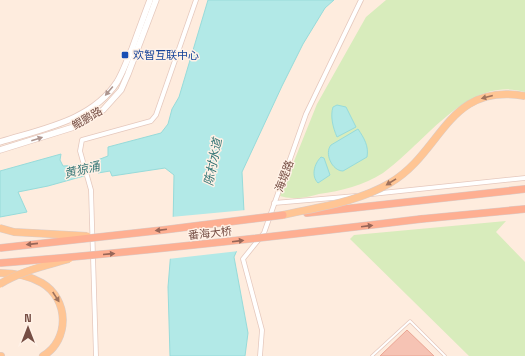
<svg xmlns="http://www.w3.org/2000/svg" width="525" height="356" viewBox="0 0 525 356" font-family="'Space Grotesk','Noto Sans SC',sans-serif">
  <rect width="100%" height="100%" fill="#feecde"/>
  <g fill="#d8ecbc">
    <path d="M386,0H525V92C467,75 424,145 383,173C364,185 341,191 319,194C311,196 301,199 292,198C288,198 284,197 280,196L317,104L366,17Z"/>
    <path d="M506,221L496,232L525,262V356H469L350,239L354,235Z"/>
  </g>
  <g fill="#b2e9e7" stroke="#97dbda">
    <path d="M208,0H334L325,8L303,44L282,86L242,172L245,232L234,257L248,333L245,356H170L168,287L173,226L174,175L165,168L112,176L110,171L98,173L95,161L108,156V147L161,133L168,124L172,109L179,97Z"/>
    <path d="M337,105L346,107L356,127L337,137C333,128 330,116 333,107Z"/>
    <path d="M358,129C364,138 369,146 367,157L343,171C332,171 324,153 331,145Z"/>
    <path d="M61,154L60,160L63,166L81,165L84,176L48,186L18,192L27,212L0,217V171Z"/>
    <path d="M321,157L324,158L330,175L318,183C311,176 314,164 321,157Z"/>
  </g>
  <path fill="#feecde" d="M246,210L247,232L239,251L168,259L171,217Z"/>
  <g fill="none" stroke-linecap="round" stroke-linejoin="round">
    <path stroke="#97dbda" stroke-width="1.5" d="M85,170L97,166"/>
  </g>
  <path fill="#f6c3b4" stroke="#eaa593" d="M407,330L434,356H380Z"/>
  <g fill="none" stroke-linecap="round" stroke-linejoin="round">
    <defs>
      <path id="service" d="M372,356L410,321L445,356"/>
      <g id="minor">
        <path d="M372,194L525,178"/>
        <path d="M274,203L356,196"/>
        <path d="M96,356L91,190L80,151L82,140L151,121L156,115L196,0"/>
        <path d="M260,356L262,330L243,259L264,233L306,114L361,0"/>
      </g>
      <g id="tertiary">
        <path d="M0,142C41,129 92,121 117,82C123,72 127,60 132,49C138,32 144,16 150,0"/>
        <path d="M0,150L74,127L103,110L121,90L128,74L156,0"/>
      </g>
      <g id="primary">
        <path d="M0,273C14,273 30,276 42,283C69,299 70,340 43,356"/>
        <path d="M0,356H1"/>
      </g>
      <g id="trunk">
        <path d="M307,213L525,189"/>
        <path d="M421,219L525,209"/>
      </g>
    </defs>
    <use href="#service" stroke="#e5c8bd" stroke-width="3.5"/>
    <use href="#minor" stroke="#e5c8bd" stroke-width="5.5"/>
    <use href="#tertiary" stroke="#e5c8bd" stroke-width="7"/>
    <use href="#primary" stroke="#d9cdcb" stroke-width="8"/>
    <use href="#trunk" stroke="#d9cdcb" stroke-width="8"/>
    <use href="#service" stroke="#fff" stroke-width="2"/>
    <use href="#minor" stroke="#fff" stroke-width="4"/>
    <use href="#tertiary" stroke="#fff" stroke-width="5.5"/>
    <use href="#primary" stroke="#ffc594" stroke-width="7"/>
    <use href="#trunk" stroke="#feaf92" stroke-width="7"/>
    <defs>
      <g id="primary-bridge">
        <path d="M283,215C319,207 358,202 390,183C443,152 447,82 525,96"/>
        <path d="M0,228L14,232L87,236"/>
        <path d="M0,284C21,271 45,266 69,259"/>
      </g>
      <g id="trunk-bridge">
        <path d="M0,248L163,230L283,215"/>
        <path d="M0,263C141,252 281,236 421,219"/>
      </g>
    </defs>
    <use href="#primary-bridge" stroke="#d9cdcb" stroke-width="8" stroke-linecap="butt"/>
    <use href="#trunk-bridge" stroke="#d9cdcb" stroke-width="8" stroke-linecap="butt"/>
    <use href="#primary-bridge" stroke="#ffc594" stroke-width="7"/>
    <use href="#trunk-bridge" stroke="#feaf92" stroke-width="7"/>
  </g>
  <defs><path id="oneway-solid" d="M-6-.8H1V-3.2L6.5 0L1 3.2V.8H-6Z"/></defs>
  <g fill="#ad958f">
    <use href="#oneway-solid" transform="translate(109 91) rotate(130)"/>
    <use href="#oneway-solid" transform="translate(37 139) rotate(-18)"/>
  </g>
  <g fill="#9f725c">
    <use href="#oneway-solid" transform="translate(487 97) rotate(165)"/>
    <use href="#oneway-solid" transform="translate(391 182) rotate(148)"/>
    <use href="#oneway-solid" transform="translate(56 297) rotate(57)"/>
  </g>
  <g fill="#986658">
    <use href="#oneway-solid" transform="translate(367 226) rotate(-7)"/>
    <use href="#oneway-solid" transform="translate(161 230) rotate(173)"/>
    <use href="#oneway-solid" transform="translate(238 241) rotate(-7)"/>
    <use href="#oneway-solid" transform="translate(32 244) rotate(174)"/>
    <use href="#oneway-solid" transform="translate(109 254) rotate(-5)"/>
  </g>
  <rect fill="#1a4fb4" stroke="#fff1e6" stroke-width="1.5" x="121" y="51" width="8" height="8" rx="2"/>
  <g text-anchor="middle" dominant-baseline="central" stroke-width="3" stroke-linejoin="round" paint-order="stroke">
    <g font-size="11" fill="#164399" stroke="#fff1e6" text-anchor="start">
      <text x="133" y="55">欢智互联中心</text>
    </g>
    <g font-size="11" fill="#764e44" stroke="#fff1e6">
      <text transform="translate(87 118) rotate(-30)">鲲鹏路</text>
      <text transform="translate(284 176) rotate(-70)">海堤路</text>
      <text transform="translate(210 233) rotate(-6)">番海大桥</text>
    </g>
    <g font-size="12" font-style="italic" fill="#357676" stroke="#fff1e6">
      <text transform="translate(213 162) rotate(-79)">陈村水道</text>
      <text transform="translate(82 170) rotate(-13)">黄猄涌</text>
    </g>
  </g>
  <g transform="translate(28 328)" stroke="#fff1e6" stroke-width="3" paint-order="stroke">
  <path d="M0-3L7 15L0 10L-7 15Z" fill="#764e44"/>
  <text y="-6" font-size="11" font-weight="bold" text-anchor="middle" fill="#764e44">N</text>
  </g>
</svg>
